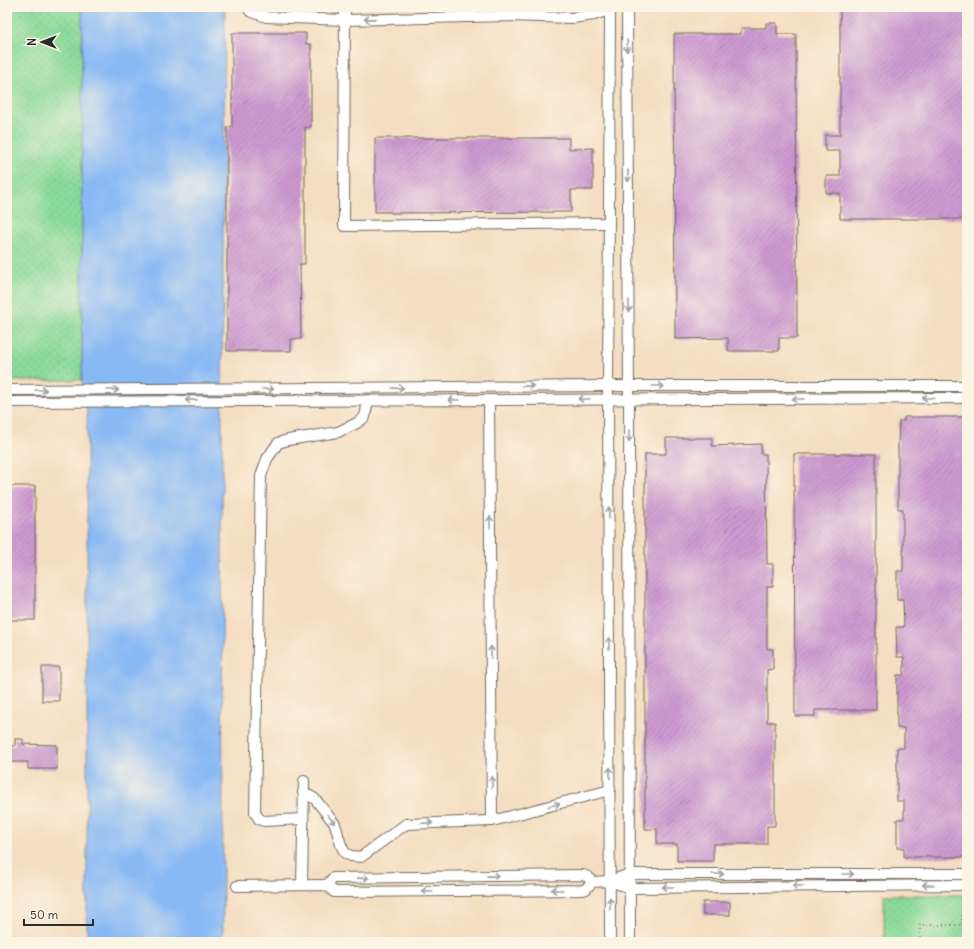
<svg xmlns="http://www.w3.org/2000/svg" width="974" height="949" viewBox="0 0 974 949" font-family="Delius,sans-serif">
  <defs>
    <pattern id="park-dots" width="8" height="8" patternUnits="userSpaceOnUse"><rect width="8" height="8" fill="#8ada9a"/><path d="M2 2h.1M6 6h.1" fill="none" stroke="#77bb85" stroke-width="1.8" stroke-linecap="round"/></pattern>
    <pattern id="building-hatch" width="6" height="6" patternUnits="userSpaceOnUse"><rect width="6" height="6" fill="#cd9ad2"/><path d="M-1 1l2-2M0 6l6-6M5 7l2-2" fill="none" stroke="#a77eab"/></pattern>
  </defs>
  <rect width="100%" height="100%" fill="#fcf5e5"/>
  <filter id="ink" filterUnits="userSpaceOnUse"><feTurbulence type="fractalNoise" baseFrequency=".025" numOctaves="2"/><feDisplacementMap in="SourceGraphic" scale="8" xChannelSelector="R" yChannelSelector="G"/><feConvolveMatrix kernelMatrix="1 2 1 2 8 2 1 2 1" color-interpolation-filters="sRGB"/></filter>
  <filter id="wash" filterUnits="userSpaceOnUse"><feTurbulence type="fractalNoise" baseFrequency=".012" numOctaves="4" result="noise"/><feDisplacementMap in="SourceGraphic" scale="16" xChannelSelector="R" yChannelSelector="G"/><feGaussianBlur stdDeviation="0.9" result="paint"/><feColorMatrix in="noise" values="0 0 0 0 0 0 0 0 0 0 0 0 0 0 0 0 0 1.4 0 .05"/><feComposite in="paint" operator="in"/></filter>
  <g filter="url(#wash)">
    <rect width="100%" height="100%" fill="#f4ddc0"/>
    <g fill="url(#park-dots)" stroke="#5a8262">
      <path d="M7,7H82V380L7,381Z"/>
      <rect x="884" y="895" width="83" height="47"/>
    </g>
    <path fill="#89b9f4" stroke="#5a7290" d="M82,7H225L222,418L223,942H87V414L82,380Z"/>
    <g id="blocks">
      <g fill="url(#building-hatch)">
        <path d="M840,7H967V219H840V193H826V176H840V151H825V135H840Z"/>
        <path d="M766,23H777V34H796L797,338H779V351H728V338L675,339L674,34H741V28H766Z"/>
        <path d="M232,33H306V44H311V127H305V264H300L301,339H291V351H227V127H232Z"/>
        <path d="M375,138H569V149L593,148V190H571V212L391,213V212H375Z"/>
        <path d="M904,417H967V857H904V848H897V819H904V801H897V748H904V728H897V675H904V657H897L896,627H904L903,600H897V571H903V509H898V444L899,421H904Z"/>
        <path d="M666,438H712V446L761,444V454H766L767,564H773V587H767V649H773V669L767,670V722H775V826H767V844H713V861H677V844H657V829H645V454H666Z"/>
        <path d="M794,454H876V710H815V716H795Z"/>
        <rect x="7" y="486" width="28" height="134"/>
        <rect x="42" y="667" width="17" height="34"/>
        <path d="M15,739H23V744L57,745V769H28V762H7V746H15Z"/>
        <rect x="703" y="902" width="27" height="13"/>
      </g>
    </g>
  </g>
  <g filter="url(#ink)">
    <use href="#blocks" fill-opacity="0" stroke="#71695f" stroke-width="1"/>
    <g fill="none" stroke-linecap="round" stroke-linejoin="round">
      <defs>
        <g id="minor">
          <path d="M248,7L250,11L266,17L345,20L508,16L572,18L594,15L615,8"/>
          <path d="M345,7L344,226L609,223"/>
          <path d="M627,7L629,399L630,942"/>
          <path d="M7,390L608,386H967"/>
          <path d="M489,400L492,821"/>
          <path d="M7,402L967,398"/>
          <path d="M303,792L315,799L335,824L341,845L345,853L351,856L361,857L406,824L492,821L610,790"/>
          <path d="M303,819L264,821L259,819L255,812L261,476L267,459L278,443L288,440L338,432L357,423L365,417L368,400"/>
          <path d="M610,881L630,888L967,885"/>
          <path d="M302,885L304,781"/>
          <path d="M327,885L333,878L583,875L588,877L592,882"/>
          <path d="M237,886L327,885L334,892H337L583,890L586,889L592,882L610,881L630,874H967"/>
          <path d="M610,942L608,399L610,10L611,7"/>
        </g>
      </defs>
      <use href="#minor" stroke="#71695f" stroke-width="12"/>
      <g stroke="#71695f" stroke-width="1.5" stroke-dasharray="1 3" stroke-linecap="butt">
        <path d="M962,895V925L967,928"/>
        <path d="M920,942V925H967"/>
      </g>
      <use href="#minor" stroke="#fff" stroke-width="10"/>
    </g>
    <defs><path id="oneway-shaft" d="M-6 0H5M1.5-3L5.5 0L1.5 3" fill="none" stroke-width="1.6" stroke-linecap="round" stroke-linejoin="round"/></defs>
    <g stroke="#a0a0a0">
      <use href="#oneway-shaft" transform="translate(370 19) rotate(179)"/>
      <use href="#oneway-shaft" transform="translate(627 46) rotate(90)"/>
      <use href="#oneway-shaft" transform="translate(628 176) rotate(90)"/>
      <use href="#oneway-shaft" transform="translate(629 306) rotate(90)"/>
      <use href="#oneway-shaft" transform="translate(528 386) rotate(-1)"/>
      <use href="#oneway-shaft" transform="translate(658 386)"/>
      <use href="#oneway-shaft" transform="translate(398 388) rotate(-1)"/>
      <use href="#oneway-shaft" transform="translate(268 389)"/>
      <use href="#oneway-shaft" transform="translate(41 390)"/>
      <use href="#oneway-shaft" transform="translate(113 390)"/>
      <use href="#oneway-shaft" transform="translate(928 398) rotate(180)"/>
      <use href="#oneway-shaft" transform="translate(584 399) rotate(180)"/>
      <use href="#oneway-shaft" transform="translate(798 399) rotate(180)"/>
      <use href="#oneway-shaft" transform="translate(191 400) rotate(179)"/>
      <use href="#oneway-shaft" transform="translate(454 400) rotate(180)"/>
      <use href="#oneway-shaft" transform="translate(629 436) rotate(90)"/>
      <use href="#oneway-shaft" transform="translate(609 513) rotate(-90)"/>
      <use href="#oneway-shaft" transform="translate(490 522) rotate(-90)"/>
      <use href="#oneway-shaft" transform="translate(609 643) rotate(-90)"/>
      <use href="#oneway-shaft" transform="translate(491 652) rotate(-90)"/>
      <use href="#oneway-shaft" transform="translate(610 773) rotate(-90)"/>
      <use href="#oneway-shaft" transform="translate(492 782) rotate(-90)"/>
      <use href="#oneway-shaft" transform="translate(554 805) rotate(-15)"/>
      <use href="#oneway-shaft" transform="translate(331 819) rotate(52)"/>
      <use href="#oneway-shaft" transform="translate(427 823) rotate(-2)"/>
      <use href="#oneway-shaft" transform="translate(718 874)"/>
      <use href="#oneway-shaft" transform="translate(848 874)"/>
      <use href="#oneway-shaft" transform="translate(493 876) rotate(-1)"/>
      <use href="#oneway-shaft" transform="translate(363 878) rotate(-1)"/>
      <use href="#oneway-shaft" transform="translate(928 885) rotate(180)"/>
      <use href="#oneway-shaft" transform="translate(798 886) rotate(180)"/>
      <use href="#oneway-shaft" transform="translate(668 887) rotate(180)"/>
      <use href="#oneway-shaft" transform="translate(557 890) rotate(180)"/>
      <use href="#oneway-shaft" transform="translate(427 891) rotate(180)"/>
      <use href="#oneway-shaft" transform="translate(610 903) rotate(-90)"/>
    </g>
  </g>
  <rect width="974" height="949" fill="none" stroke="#fcf5e5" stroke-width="24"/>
  <g transform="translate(42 42) rotate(270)" stroke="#fcf5e5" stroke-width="3" paint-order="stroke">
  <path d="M0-3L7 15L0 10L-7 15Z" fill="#2b2b2b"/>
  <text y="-6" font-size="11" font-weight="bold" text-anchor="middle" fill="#2b2b2b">N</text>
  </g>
  <path d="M24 919v6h69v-6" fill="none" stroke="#2b2b2b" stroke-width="2"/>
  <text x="30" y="919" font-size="12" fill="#2b2b2b" stroke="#fcf5e5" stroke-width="3" paint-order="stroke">50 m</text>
</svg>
